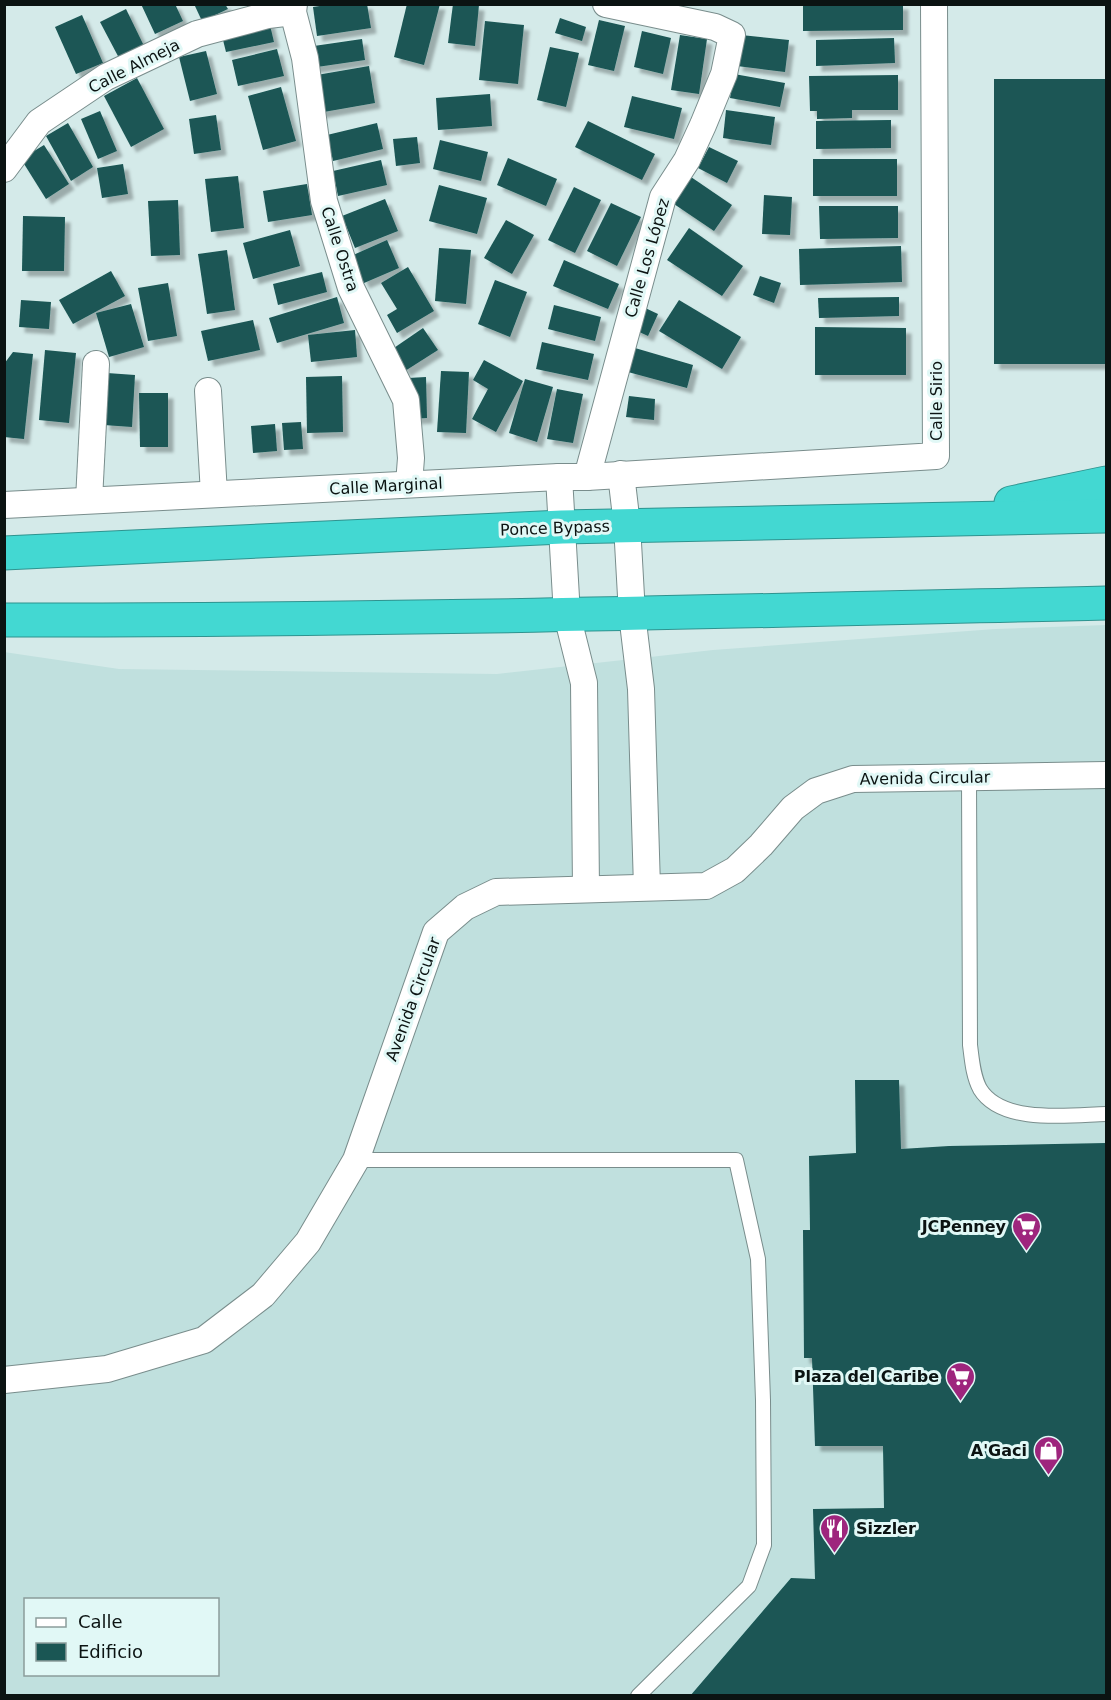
<svg xmlns="http://www.w3.org/2000/svg" width="1111" height="1700" viewBox="0 0 1111 1700" font-family="'DejaVu Sans',sans-serif">
  <defs>
    <filter id="shadow"><feDropShadow dx="5.5" dy="5.5" stdDeviation="1.5" flood-color="#0004"/></filter>
  </defs>
  <rect width="100%" height="100%" fill="#d4eae9"/>
  <path fill="#c0e0de" fill-rule="evenodd" d="M1106,625V1695H5L4,652L119,669L497,674L713,650L995,629ZM26,1600H218V1674H26Z"/>
  <g fill="#1a5654" filter="url(#shadow)">
    <path d="M141,4H175L183,21L155,34Z"/>
    <path d="M194,4H225L228,9L202,21Z"/>
    <path d="M333,4H367L371,28L317,36L313,7Z"/>
    <path d="M407,4H440L424,65L394,57Z"/>
    <path d="M453,4L479,5L475,46L448,43Z"/>
    <path d="M803,4H903V30L803,31Z"/>
    <path d="M126,9L144,46L119,58L100,22Z"/>
    <path d="M82,15L103,63L76,74L55,27Z"/>
    <path d="M560,18L586,27L582,41L555,33Z"/>
    <path d="M599,20L625,26L614,71L588,65Z"/>
    <path d="M269,21L274,42L226,52L221,32Z"/>
    <path d="M485,21L524,25L518,84L479,80Z"/>
    <path d="M642,31L671,38L663,74L634,67Z"/>
    <path d="M680,35L707,39L699,94L671,90Z"/>
    <path d="M741,35L789,40L785,72L737,66Z"/>
    <path d="M894,38L895,63L816,66V40Z"/>
    <path d="M362,39L365,60L310,68L307,47Z"/>
    <path d="M550,47L579,53L566,107L537,100Z"/>
    <path d="M277,49L284,76L238,86L232,60Z"/>
    <path d="M206,51L217,94L190,101L179,57Z"/>
    <path d="M369,66L375,103L318,113L311,76Z"/>
    <path d="M734,74L785,83L780,107L730,98Z"/>
    <path d="M898,75V110H852V118L817,119V111H810L809,76Z"/>
    <path d="M137,78L164,129L131,147L104,96Z"/>
    <rect x="994" y="79" width="112" height="285"/>
    <path d="M281,87L296,141L263,150L248,96Z"/>
    <path d="M490,94L492,126L438,130L436,98Z"/>
    <path d="M632,96L682,108L674,139L624,127Z"/>
    <path d="M726,110L775,117L771,145L723,138Z"/>
    <path d="M100,111L117,151L98,159L81,119Z"/>
    <path d="M216,115L221,150L194,154L189,119Z"/>
    <path d="M891,120V148L816,149V121Z"/>
    <path d="M588,121L655,154L642,180L575,147Z"/>
    <path d="M68,123L93,167L71,181L46,136Z"/>
    <path d="M377,123L383,149L333,161L327,135Z"/>
    <path d="M417,137L420,163L396,166L393,139Z"/>
    <path d="M440,140L488,152L481,181L433,169Z"/>
    <path d="M44,145L69,184L46,199L21,159Z"/>
    <path d="M709,147L738,161L727,183L698,168Z"/>
    <path d="M508,158L557,179L546,206L497,185Z"/>
    <rect x="813" y="159" width="84" height="37"/>
    <path d="M381,160L387,185L338,196L333,171Z"/>
    <path d="M123,164L128,194L102,198L97,168Z"/>
    <path d="M238,176L244,228L211,232L205,179Z"/>
    <path d="M691,177L732,205L714,231L674,204Z"/>
    <path d="M307,184L312,215L268,222L263,191Z"/>
    <path d="M439,185L487,198L477,234L429,221Z"/>
    <path d="M574,187L601,200L575,253L548,240Z"/>
    <path d="M764,195L792,197L790,235L762,234Z"/>
    <path d="M385,199L398,231L355,248L342,216Z"/>
    <path d="M178,200L180,255L151,256L148,201Z"/>
    <path d="M611,203L641,217L617,266L587,251Z"/>
    <path d="M819,206H898V238L820,239Z"/>
    <path d="M23,216L65,217L64,271H22Z"/>
    <path d="M506,220L534,235L512,274L484,258Z"/>
    <path d="M689,228L743,266L722,296L667,260Z"/>
    <path d="M290,230L300,266L253,279L243,243Z"/>
    <path d="M387,240L399,268L364,283L351,256Z"/>
    <path d="M901,246L902,282L800,285L799,249Z"/>
    <path d="M439,248L471,250L466,304L435,301Z"/>
    <path d="M227,250L235,310L207,314L198,254Z"/>
    <path d="M564,260L619,284L608,309L553,286Z"/>
    <path d="M408,267L434,311L397,333L387,315L397,309L381,283Z"/>
    <path d="M111,271L125,296L73,324L59,300Z"/>
    <path d="M322,272L327,292L278,305L273,284Z"/>
    <path d="M760,276L781,283L774,303L753,295Z"/>
    <path d="M495,280L527,292L510,337L478,324Z"/>
    <path d="M168,283L177,336L148,341L138,288Z"/>
    <path d="M337,297L344,323L277,343L269,318Z"/>
    <path d="M899,297V316L819,318L818,298Z"/>
    <path d="M21,300L51,302L49,329L19,327Z"/>
    <path d="M679,300L741,337L722,369L659,331Z"/>
    <path d="M131,304L144,347L109,357L96,313Z"/>
    <path d="M554,305L601,317L595,341L548,329Z"/>
    <path d="M643,307L658,314L648,336L633,329Z"/>
    <path d="M253,320L260,350L208,361L201,331Z"/>
    <path d="M815,327L906,328V375H815Z"/>
    <path d="M423,328L438,350L405,371L391,350Z"/>
    <path d="M355,330L357,357L311,362L308,335Z"/>
    <path d="M542,342L594,354L588,380L536,369Z"/>
    <path d="M635,348L693,365L687,388L628,372Z"/>
    <path d="M45,350L76,353L69,423L39,420Z"/>
    <path d="M13,352L33,354L24,439L4,437V364Z"/>
    <path d="M484,360L523,381L496,432L472,419L488,389L473,380Z"/>
    <path d="M441,371L469,372L466,433L437,432Z"/>
    <path d="M107,373L135,375L132,427L104,425Z"/>
    <path d="M342,376L343,432L307,433L306,377Z"/>
    <path d="M426,377L427,418L410,419L408,378Z"/>
    <path d="M525,379L553,387L537,442L509,433Z"/>
    <path d="M557,389L583,394L573,443L547,439Z"/>
    <path d="M139,393H168V447H140Z"/>
    <path d="M629,396L655,399L654,420L626,417Z"/>
    <path d="M301,422L303,449L284,450L282,423Z"/>
    <path d="M275,424L277,451L253,453L251,426Z"/>
    <path d="M855,1080H899L901,1149L949,1146L1106,1143V1696H690L791,1578L815,1579L813,1509L884,1508L883,1446H815L812,1358H804L803,1230H810L809,1156L856,1153Z"/>
  </g>
  <g fill="none" stroke-linecap="round" stroke-linejoin="round">
    <defs>
      <g id="lane">
        <path d="M969,777L970,1045C972,1060 973,1076 980,1089C1002,1125 1071,1115 1106,1114"/>
        <path d="M356,1160H736L758,1259L763,1400L764,1545L749,1586L638,1696"/>
      </g>
      <g id="street">
        <path d="M294,4L293,12L305,58L324,201L351,288L406,400L411,458L409,484"/>
        <path d="M4,169L39,122L106,77L197,34L268,15L293,12"/>
        <path d="M208,391L214,494"/>
        <path d="M621,474L627,525L632,614L641,689L647,887"/>
        <path d="M559,477L567,615L584,683L586,889"/>
        <path d="M587,477L663,197L687,160L703,125L724,74L732,35L715,27L606,4"/>
        <path d="M89,500L96,364"/>
        <path d="M4,505L559,477H587L936,456L934,4"/>
        <path d="M4,1380L107,1369L204,1340L263,1295L308,1242L356,1160L436,932L465,907L496,892L706,886L735,870L761,845L793,808L816,791L853,779L1106,775"/>
      </g>
      <g id="highway">
        <path d="M1011,503L1106,483"/>
        <path d="M4,553L562,527L1106,516"/>
        <path d="M4,620C372,621 739,611 1106,603"/>
      </g>
    </defs>
    <use href="#lane" stroke="#798d8c" stroke-width="16"/>
    <use href="#street" stroke="#798d8c" stroke-width="28"/>
    <use href="#highway" stroke="#2f938f" stroke-width="35"/>
    <use href="#lane" stroke="#fff" stroke-width="14"/>
    <use href="#street" stroke="#fff" stroke-width="26"/>
    <use href="#highway" stroke="#43d8d2" stroke-width="33"/>
  </g>
  <defs>
    <symbol id="supermarket-pin" viewBox="-11 -11 22 30"><path d="M0 17L-7.5 6A9.5 9.5 0 1 1 7.5 6Z" fill="#9e257d" stroke="#e1f8f6"/><path d="M-6-5.5h2.5l.6 2H6L4.5 2H-2.5L-4.4-4H-6ZM-1.5 3.2a1.3 1.3 0 1 0 .1 0ZM3 3.2a1.3 1.3 0 1 0 .1 0Z" fill="#fff"/></symbol>
    <symbol id="shop-pin" viewBox="-11 -11 22 30"><path d="M0 17L-7.5 6A9.5 9.5 0 1 1 7.5 6Z" fill="#9e257d" stroke="#e1f8f6"/><path d="M-5-2.5h2.3a2.7 3.5 0 0 1 5.4 0H5L5.5 6h-11ZM-1.5-2.5h3a1.5 2.3 0 0 0-3 0Z" fill="#fff"/></symbol>
    <symbol id="restaurant-pin" viewBox="-11 -11 22 30"><path d="M0 17L-7.5 6A9.5 9.5 0 1 1 7.5 6Z" fill="#9e257d" stroke="#e1f8f6"/><path d="M-5-6h1v4h1v-4h1v4h1v-4h1v5L-1.5 .5V6h-2V.5L-5-1ZM5-6V6H3V1.5H1.5Q1.5-4 5-6Z" fill="#fff"/></symbol>
  </defs>
  <g fill-rule="evenodd">
    <use href="#supermarket-pin" x="1010" y="1210" width="33" height="45"/>
    <use href="#supermarket-pin" x="944" y="1360" width="33" height="45"/>
    <use href="#shop-pin" x="1032" y="1434" width="33" height="45"/>
    <use href="#restaurant-pin" x="818" y="1512" width="33" height="45"/>
  </g>
  <g text-anchor="middle" dominant-baseline="central" stroke-width="6" stroke-linejoin="round" paint-order="stroke">
    <g font-size="16" fill="#0b1312" stroke="#e1f8f6">
      <text transform="translate(134 66) rotate(-27)">Calle Almeja</text>
      <text transform="translate(340 249) rotate(72)">Calle Ostra</text>
      <text transform="translate(647 258) rotate(-74)">Calle Los López</text>
      <text transform="translate(936 401) rotate(-90)">Calle Sirio</text>
      <text transform="translate(386 486) rotate(-3)">Calle Marginal</text>
      <text transform="translate(555 528) rotate(-2)">Ponce Bypass</text>
      <text transform="translate(925 778) rotate(-1)">Avenida Circular</text>
      <text transform="translate(413 999) rotate(-70)">Avenida Circular</text>
    </g>
    <g font-size="16" font-weight="bold" fill="#0b1312" stroke="#e1f8f6" text-anchor="end">
      <text x="1006" y="1226">JCPenney</text>
      <text x="939" y="1376">Plaza del Caribe</text>
      <text x="1027" y="1450">A'Gaci</text>
      <text x="856" y="1528" text-anchor="start">Sizzler</text>
    </g>
  </g>
  <rect width="1111" height="1700" fill="none" stroke="#0b1312" stroke-width="12"/>
  <rect x="24" y="1598" width="195" height="78" fill="#e1f8f6" stroke="#8b9c9b" stroke-width="1.5"/>
  <rect x="36" y="1618" width="30" height="9" fill="#ffffff" stroke="#8b9c9b" stroke-width="1.5"/>
  <text x="78" y="1628" font-size="18" fill="#0b1312">Calle</text>
  <rect x="36" y="1643" width="30" height="18" fill="#1a5654" stroke="#8b9c9b" stroke-width="1.5"/>
  <text x="78" y="1658" font-size="18" fill="#0b1312">Edificio</text>
</svg>
